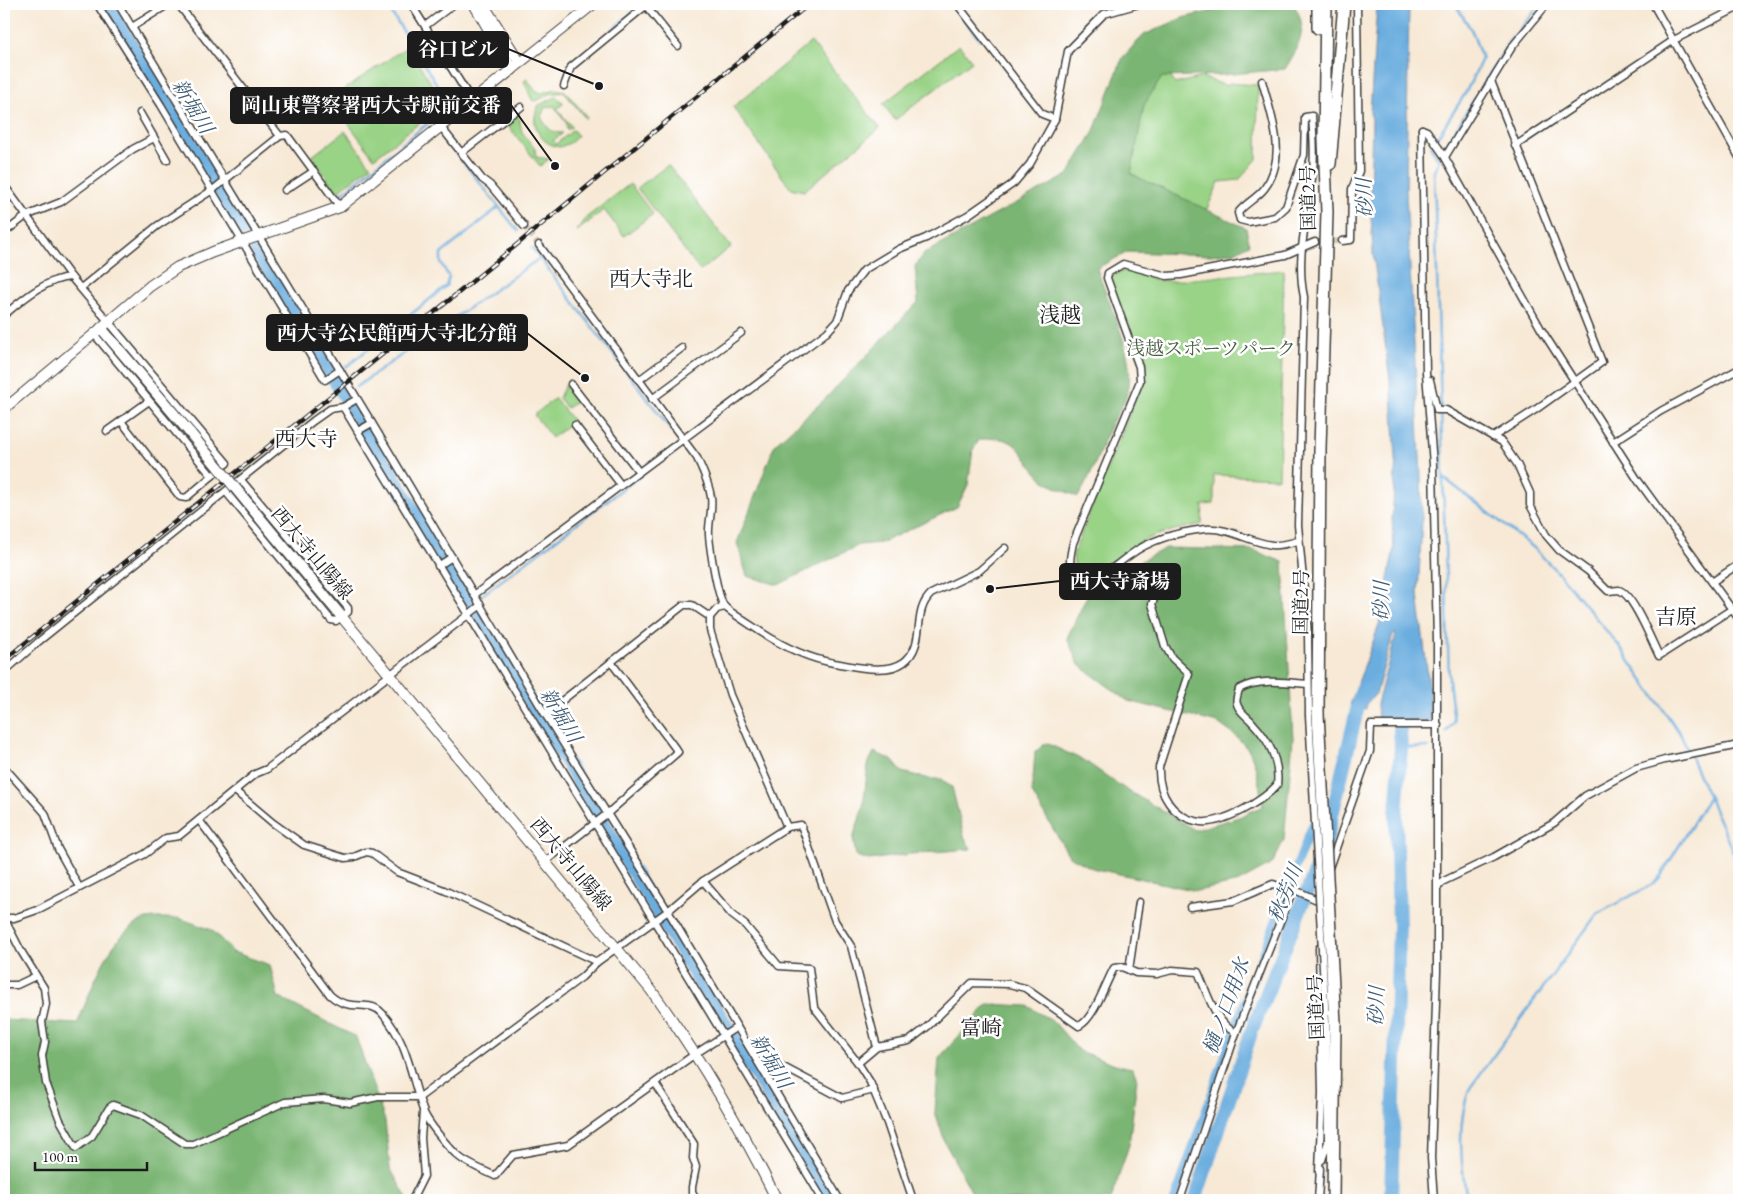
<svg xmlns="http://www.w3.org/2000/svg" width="1743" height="1204" viewBox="0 0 1743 1204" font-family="'EB Garamond','Noto Serif JP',serif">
  <rect width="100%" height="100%" fill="#fff"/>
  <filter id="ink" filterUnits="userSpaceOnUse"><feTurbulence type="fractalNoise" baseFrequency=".02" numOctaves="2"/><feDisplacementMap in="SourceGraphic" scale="10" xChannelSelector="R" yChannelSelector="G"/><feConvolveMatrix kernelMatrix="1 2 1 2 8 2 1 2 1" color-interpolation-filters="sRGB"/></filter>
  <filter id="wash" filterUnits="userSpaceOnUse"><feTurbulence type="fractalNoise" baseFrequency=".0096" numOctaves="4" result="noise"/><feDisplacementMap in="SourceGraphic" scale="20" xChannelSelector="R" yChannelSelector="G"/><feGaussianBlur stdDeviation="1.12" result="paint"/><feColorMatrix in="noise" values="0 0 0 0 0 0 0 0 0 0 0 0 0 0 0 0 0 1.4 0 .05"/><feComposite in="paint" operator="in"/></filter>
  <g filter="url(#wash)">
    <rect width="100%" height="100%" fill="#f7e9d5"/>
    <g fill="#99d386" stroke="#5a7851">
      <path d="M811,42L880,128L804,191L790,188L733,107Z"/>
      <path d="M959,45L972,61L895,120L883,104Z"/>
      <path d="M408,46L444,104L374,158L330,99Z"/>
      <path d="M1162,62L1175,84L1202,77L1227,86L1228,83L1258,85L1257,159L1239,180L1219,182L1207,209L1199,211L1181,204L1119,165L1143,97Z"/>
      <path d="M527,79L534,89L541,93L556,89L565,91L587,117L586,119L564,92L550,94L536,101L532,100L524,81Z"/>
      <path d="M556,97L564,103L557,109L572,127L567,130L566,122L554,106L545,107L541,117C548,129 551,133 563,133L553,141L556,144L573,130L578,136L570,143L560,147C540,145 528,123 539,105Z"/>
      <path d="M518,113L522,132L535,149L536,157L549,159L540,166L506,123Z"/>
      <path d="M345,131L371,166L337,192L311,157Z"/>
      <path d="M668,165L731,247L700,271L637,188Z"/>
      <path d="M630,184L653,214L624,236L604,210L577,231L587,217Z"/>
      <path d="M1127,270L1157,280L1172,281L1284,270L1279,478L1214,475V504L1203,505L1202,524C1181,529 1159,532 1139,543C1122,553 1075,607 1073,554L1145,375L1109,280L1112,275Z"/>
      <path d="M565,385L577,401L567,408L559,398Z"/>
      <path d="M555,398L573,421L552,438L534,415Z"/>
    </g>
    <g fill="#7ab573" stroke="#4b6848">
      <path d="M1244,4H1293C1310,27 1299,47 1285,69L1222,75L1162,77L1144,105L1131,174L1246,228L1249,244L1235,252L1211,255L1128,252L1097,268C1107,302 1134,350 1129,386C1127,403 1114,415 1108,431C1099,454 1091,476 1078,497C1068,492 1055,488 1046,482C1020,460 1023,431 979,440L973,450L968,485L957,507L881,543L859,545L778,585L747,576L737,543L775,444L823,401L918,302L915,266L925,253L1068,175L1093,133L1123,57L1144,35L1182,18Z"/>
      <path d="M1166,548L1253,550L1283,562L1293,739L1284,840L1272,864L1239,882L1197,891L1092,868L1069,856L1032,793L1035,752L1046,743L1085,761L1125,789L1195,830L1239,817L1263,806L1256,768L1250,752L1237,737L1218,723L1128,701L1079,665L1067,638L1087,596L1108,578Z"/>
      <path d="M874,752L892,760L902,772L930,779H942L952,787L964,836L971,849L911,854L869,860L856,856L853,838L863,807L868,764Z"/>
      <path d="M179,918L212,930L233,952L270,965L278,997L356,1037L385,1121L390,1168L408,1200H4V1020L77,1024C92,990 106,939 141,921C151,916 169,919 179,918Z"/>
      <path d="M988,1004L1028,1006L1055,1023L1079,1051L1118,1065L1132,1068L1137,1078L1129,1145L1111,1200H976L945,1143L935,1112L939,1058Z"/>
    </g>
    <path fill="#6baddf" stroke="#44647e" d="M1377,4H1409L1406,192L1421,476L1422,521L1418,594L1430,694V721H1378L1377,704L1396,634H1393L1376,694L1366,704V709L1350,705L1379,625L1394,548L1392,520L1396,459L1392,395L1373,253L1370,197L1372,119L1370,113Z"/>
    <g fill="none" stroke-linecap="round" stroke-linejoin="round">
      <g stroke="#6baddf" stroke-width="2.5">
        <path d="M952,4L979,39"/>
        <path d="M611,31L635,10"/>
        <path d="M283,131H287L289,134"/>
        <path d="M445,139L518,231"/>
        <path d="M1438,159L1431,147L1465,94L1482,59L1472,31L1455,4"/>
        <path d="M226,175L236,168"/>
        <path d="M216,182L219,179"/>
        <path d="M335,195L336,197L348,189L450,105L386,4"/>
        <path d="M532,248L675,435"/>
        <path d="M346,367L446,286L449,277L441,263V254L499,207"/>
        <path d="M356,387L540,258"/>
        <path d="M344,395L348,392"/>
        <path d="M1444,478L1534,548L1561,576L1619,646L1681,735L1739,865"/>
        <path d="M481,596L666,456"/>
        <path d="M1446,732L1454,722L1449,680L1434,171L1447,144L1509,42L1541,4"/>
        <path d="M1401,748L1429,747"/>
        <path d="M1467,1200C1461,1164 1456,1122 1470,1088L1597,914L1653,884L1660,877L1709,797"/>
      </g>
      <path stroke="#6baddf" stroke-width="8" d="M1174,1200L1232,1035L1312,825"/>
      <g stroke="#6baddf" stroke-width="14">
        <path d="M107,4L244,230"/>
        <path d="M256,250L832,1200"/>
        <path d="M1195,1200L1251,1033L1324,849L1362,689"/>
        <path d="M1391,1200L1399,925L1396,814L1401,748L1399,711"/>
      </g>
    </g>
  </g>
  <g filter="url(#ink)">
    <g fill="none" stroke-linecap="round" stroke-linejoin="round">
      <g stroke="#d6cab9" stroke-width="6" stroke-dasharray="6 3" stroke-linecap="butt">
        <path d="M524,226L539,245"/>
        <path d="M1315,242L1342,241"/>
      </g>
      <defs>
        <g id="street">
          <path d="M97,4L161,105L325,380L340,370"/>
          <path d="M118,4L372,423L545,714L668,911L840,1200"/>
          <path d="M178,4L280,136L287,135L340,207"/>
          <path d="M411,4L472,101"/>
          <path d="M957,4L1042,114L1055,119"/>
          <path d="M1653,4L1739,157"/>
          <path d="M646,6L678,46"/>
          <path d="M425,26L454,4"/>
          <path d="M132,27L169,4"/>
          <path d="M1262,81C1271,115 1289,157 1264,189C1256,199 1244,204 1238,213L1240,220L1248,222L1275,217L1286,207L1304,155L1305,117L1312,116C1313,133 1315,152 1313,170C1309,212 1295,255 1304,297L1298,525L1308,634L1309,715"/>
          <path d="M1491,81L1602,362L1535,410L1493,437"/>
          <path d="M564,86L571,67L648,4"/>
          <path d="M140,113L167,160"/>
          <path d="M441,127L482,179L490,185L524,226"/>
          <path d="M1422,129L1426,373L1433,465L1437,642V971L1431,1158L1434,1200"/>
          <path d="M1422,129L1427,131L1443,154L1541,329L1637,479L1739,619"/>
          <path d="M1515,146L1674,40L1739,7"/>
          <path d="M461,153L521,107"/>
          <path d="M1445,157L1512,47L1547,4"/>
          <path d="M4,185L71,277L227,463L212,476L94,334"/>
          <path d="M285,190L314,171"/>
          <path d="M4,233L26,216L61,202L133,149L154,138"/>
          <path d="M1342,241L1351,240L1352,189L1359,171L1357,4"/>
          <path d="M539,245L697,458C703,471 709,483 711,497C713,509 708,523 709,535C710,549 717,595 724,606C728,611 754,627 761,632C784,647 806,658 834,663C854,666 886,675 904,662C927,644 911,613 931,594L979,571L1005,548"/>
          <path d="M81,288L157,226L214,189L280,136"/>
          <path d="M4,315C21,301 47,278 71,277"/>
          <path d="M303,343L317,334"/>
          <path d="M639,380L682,348"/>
          <path d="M1430,380L1437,410H1446L1502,442L1517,464L1530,493V505L1546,535L1559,550L1588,571L1608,591L1619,590C1633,594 1652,642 1659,656L1732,609"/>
          <path d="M571,384L639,472"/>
          <path d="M652,399L741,333"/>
          <path d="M343,407L823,1200"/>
          <path d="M121,421L180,497L186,498L212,476"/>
          <path d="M575,425L621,485"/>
          <path d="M107,431L149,401"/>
          <path d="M358,431L372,423"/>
          <path d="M1613,442L1661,411L1739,369"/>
          <path d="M226,492L331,620L336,621L348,612V608L241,480"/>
          <path d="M1298,541C1290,543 1280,546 1272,545C1249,542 1229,527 1205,529C1179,532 1151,539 1130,555C1116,564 1105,577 1089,582C1067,572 1068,565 1073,543L1140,381L1139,367L1107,278L1108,273L1123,264L1167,276L1181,275L1285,255L1315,242"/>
          <path d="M438,566L452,557"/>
          <path d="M1712,582L1739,564"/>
          <path d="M1156,594L1152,604L1165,646L1172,658L1189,674L1159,767C1158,794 1172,818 1201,822C1223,824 1263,801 1277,785C1280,760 1269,740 1252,722C1247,716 1239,712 1237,704C1235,700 1238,694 1239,689C1258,678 1286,682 1308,684"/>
          <path d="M474,595L827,332L837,321L848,291L864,270L899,249L926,238L968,215L1014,183L1030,164L1055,119L1068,51L1104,14L1139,4"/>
          <path d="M710,617L717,609L725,607"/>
          <path d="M4,672L38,642L313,421L330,409L343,407L357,399"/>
          <path d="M545,714L684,605H692L710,617V630L730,695L787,827"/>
          <path d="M4,767L45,813L58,849L79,887"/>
          <path d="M235,791L273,823L304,845L345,858L354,857L366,852L372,853L397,872L444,890L597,962"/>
          <path d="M199,820L330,995C351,1014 368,998 382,1013C409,1044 410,1074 423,1110C426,1121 449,1148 458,1156C467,1164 483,1170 495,1176L513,1155L568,1145L695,1054L737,1027"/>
          <path d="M546,861L608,813L678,752L611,662"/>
          <path d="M1329,868L1370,751L1371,725H1438"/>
          <path d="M703,881L732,915L745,925L779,966L809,968L814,1007L858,1063L870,1082L887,1123L913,1200"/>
          <path d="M1438,887L1444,881L1494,857L1554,823L1585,796L1636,768L1665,760L1739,745"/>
          <path d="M1190,907L1233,901L1273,884L1292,891"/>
          <path d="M4,918L21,951L44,988L46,1004L42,1022L45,1042L42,1056L46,1083L60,1120L76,1148L92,1136L109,1108L113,1105L141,1115L185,1144H193L285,1102L324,1099L350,1103L378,1097H420L582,977L597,962L668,911L703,881L787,827L801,825L835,921L851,946L877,1047"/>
          <path d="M4,918H14L37,910L145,854L166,838L179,836L255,774L267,769L481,605"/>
          <path d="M1129,970L1139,902"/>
          <path d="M4,985H17L36,976"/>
          <path d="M753,1051L842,1098L874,1090"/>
          <path d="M858,1063L877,1047L909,1041L927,1027L972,983L1009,984L1025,988L1079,1026C1094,1019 1105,984 1114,968L1122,967L1136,973L1157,974L1172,970L1198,972C1207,992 1215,1023 1236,1033"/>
          <path d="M655,1083L694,1144L693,1158L696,1167L692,1187V1193L697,1200"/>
          <path d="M1322,1160L1328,1142L1326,1023"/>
          <path d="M1319,1172L1322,1093L1319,948"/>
          <path d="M412,1200L424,1176L421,1138L423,1112"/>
          <path d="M1180,1200L1236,1033L1293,889L1317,900"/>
          <path d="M1318,1200L1320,1169"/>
        </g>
        <g id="secondary">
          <path d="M520,63L594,4"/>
          <path d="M4,409L101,328"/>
        </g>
        <g id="primary">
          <path d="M474,4L512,70"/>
          <path d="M191,434L101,328L150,286L178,267L213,252L340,207L520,63L483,4"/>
          <path d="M264,523L651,990C699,1056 740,1126 777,1200"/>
        </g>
        <g id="highway">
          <path d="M1318,4V28"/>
          <path d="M1330,164L1344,4"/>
          <path d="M1318,714L1320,449L1327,212L1324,139L1326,4"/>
          <path d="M1333,1200L1335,1023"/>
        </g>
      </defs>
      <use href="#street" stroke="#3d3b38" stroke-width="9"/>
      <use href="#secondary" stroke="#3d3b38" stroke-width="11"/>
      <use href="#primary" stroke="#3d3b38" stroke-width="12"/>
      <use href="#highway" stroke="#3d3b38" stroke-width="14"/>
      <use href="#street" stroke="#fff" stroke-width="6"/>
      <use href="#secondary" stroke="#fff" stroke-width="9"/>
      <use href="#primary" stroke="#fff" stroke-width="10"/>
      <use href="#highway" stroke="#fff" stroke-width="11"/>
      <defs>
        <path id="rail" d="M4,660L463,289L809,4"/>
      </defs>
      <use href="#rail" stroke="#1c1c1c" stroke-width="4.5"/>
      <use href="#rail" stroke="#fff" stroke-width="2.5" stroke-dasharray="8" stroke-linecap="butt"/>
      <defs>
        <path id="street-bridge" d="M1309,715L1326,1023"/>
        <path id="primary-bridge" d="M191,434L264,523"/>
        <path id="highway-bridge" d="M1318,714L1335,1023"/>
      </defs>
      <use href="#street-bridge" stroke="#3d3b38" stroke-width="9" stroke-linecap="butt"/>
      <use href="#primary-bridge" stroke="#3d3b38" stroke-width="12" stroke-linecap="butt"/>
      <use href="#highway-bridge" stroke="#3d3b38" stroke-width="14" stroke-linecap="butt"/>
      <use href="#street-bridge" stroke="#fff" stroke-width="6"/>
      <use href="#primary-bridge" stroke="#fff" stroke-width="10"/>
      <use href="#highway-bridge" stroke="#fff" stroke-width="11"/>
    </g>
  </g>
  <g text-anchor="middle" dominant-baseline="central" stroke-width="5" stroke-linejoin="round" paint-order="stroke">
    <g font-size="19" fill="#1c1c1c" stroke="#fff">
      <text transform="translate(1308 198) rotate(-91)">国道2号</text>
      <text transform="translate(312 553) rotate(50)">西大寺山陽線</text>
      <text transform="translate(1301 602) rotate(-89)">国道2号</text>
      <text transform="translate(571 864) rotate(50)">西大寺山陽線</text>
      <text transform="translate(1316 1007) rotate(-92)">国道2号</text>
    </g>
    <g font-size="19" fill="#485c41" stroke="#fff">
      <text x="1211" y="348">浅越スポーツパーク</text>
    </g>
    <g font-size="20" font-style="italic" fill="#405d74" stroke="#fff">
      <text transform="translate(193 106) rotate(59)">新堀川</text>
      <text transform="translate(1364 198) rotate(-92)">砂川</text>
      <text transform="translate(1381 601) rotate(-89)">砂川</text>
      <text transform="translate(561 715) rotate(59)">新堀川</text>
      <text transform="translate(1285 893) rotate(-68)">秋芳川</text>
      <text transform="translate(1226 1006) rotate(-70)">樋ノ口用水</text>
      <text transform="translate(1376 1006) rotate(-88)">砂川</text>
      <text transform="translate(771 1061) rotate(59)">新堀川</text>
    </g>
    <g font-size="21" fill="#1c1c1c" stroke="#fff">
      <text x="651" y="278">西大寺北</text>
      <text x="1060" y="314">浅越</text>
      <text x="306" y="438">西大寺</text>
      <text x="1676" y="616">吉原</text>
      <text x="981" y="1027">富崎</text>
    </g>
  </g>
  <path fill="none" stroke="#1c1c1c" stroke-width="2" d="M599 86L508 49M555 166L511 105M585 378L527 333M990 589L1060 581"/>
  <g fill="#1c1c1c" stroke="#fff" stroke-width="2">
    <circle cx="599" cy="86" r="5"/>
    <circle cx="555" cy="166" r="5"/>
    <circle cx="585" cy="378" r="5"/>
    <circle cx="990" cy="589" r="5"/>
  </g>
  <g fill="#1c1c1c" stroke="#1c1c1c" stroke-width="2">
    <rect x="408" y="32" width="100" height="35" rx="5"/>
    <rect x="231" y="88" width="280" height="35" rx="5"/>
    <rect x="267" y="315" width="260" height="35" rx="5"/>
    <rect x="1060" y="564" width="120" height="35" rx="5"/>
  </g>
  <g font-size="20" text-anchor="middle" font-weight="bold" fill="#fff">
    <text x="458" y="56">谷口ビル</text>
    <text x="371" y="112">岡山東警察署西大寺駅前交番</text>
    <text x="397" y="340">西大寺公民館西大寺北分館</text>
    <text x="1120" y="588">西大寺斎場</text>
  </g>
  <rect width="1743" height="1204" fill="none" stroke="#fff" stroke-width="20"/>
  <path d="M35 1162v8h112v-8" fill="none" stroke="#1c1c1c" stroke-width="2.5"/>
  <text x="42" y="1162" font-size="15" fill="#1c1c1c" stroke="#ffffff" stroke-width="4" paint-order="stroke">100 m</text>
</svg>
